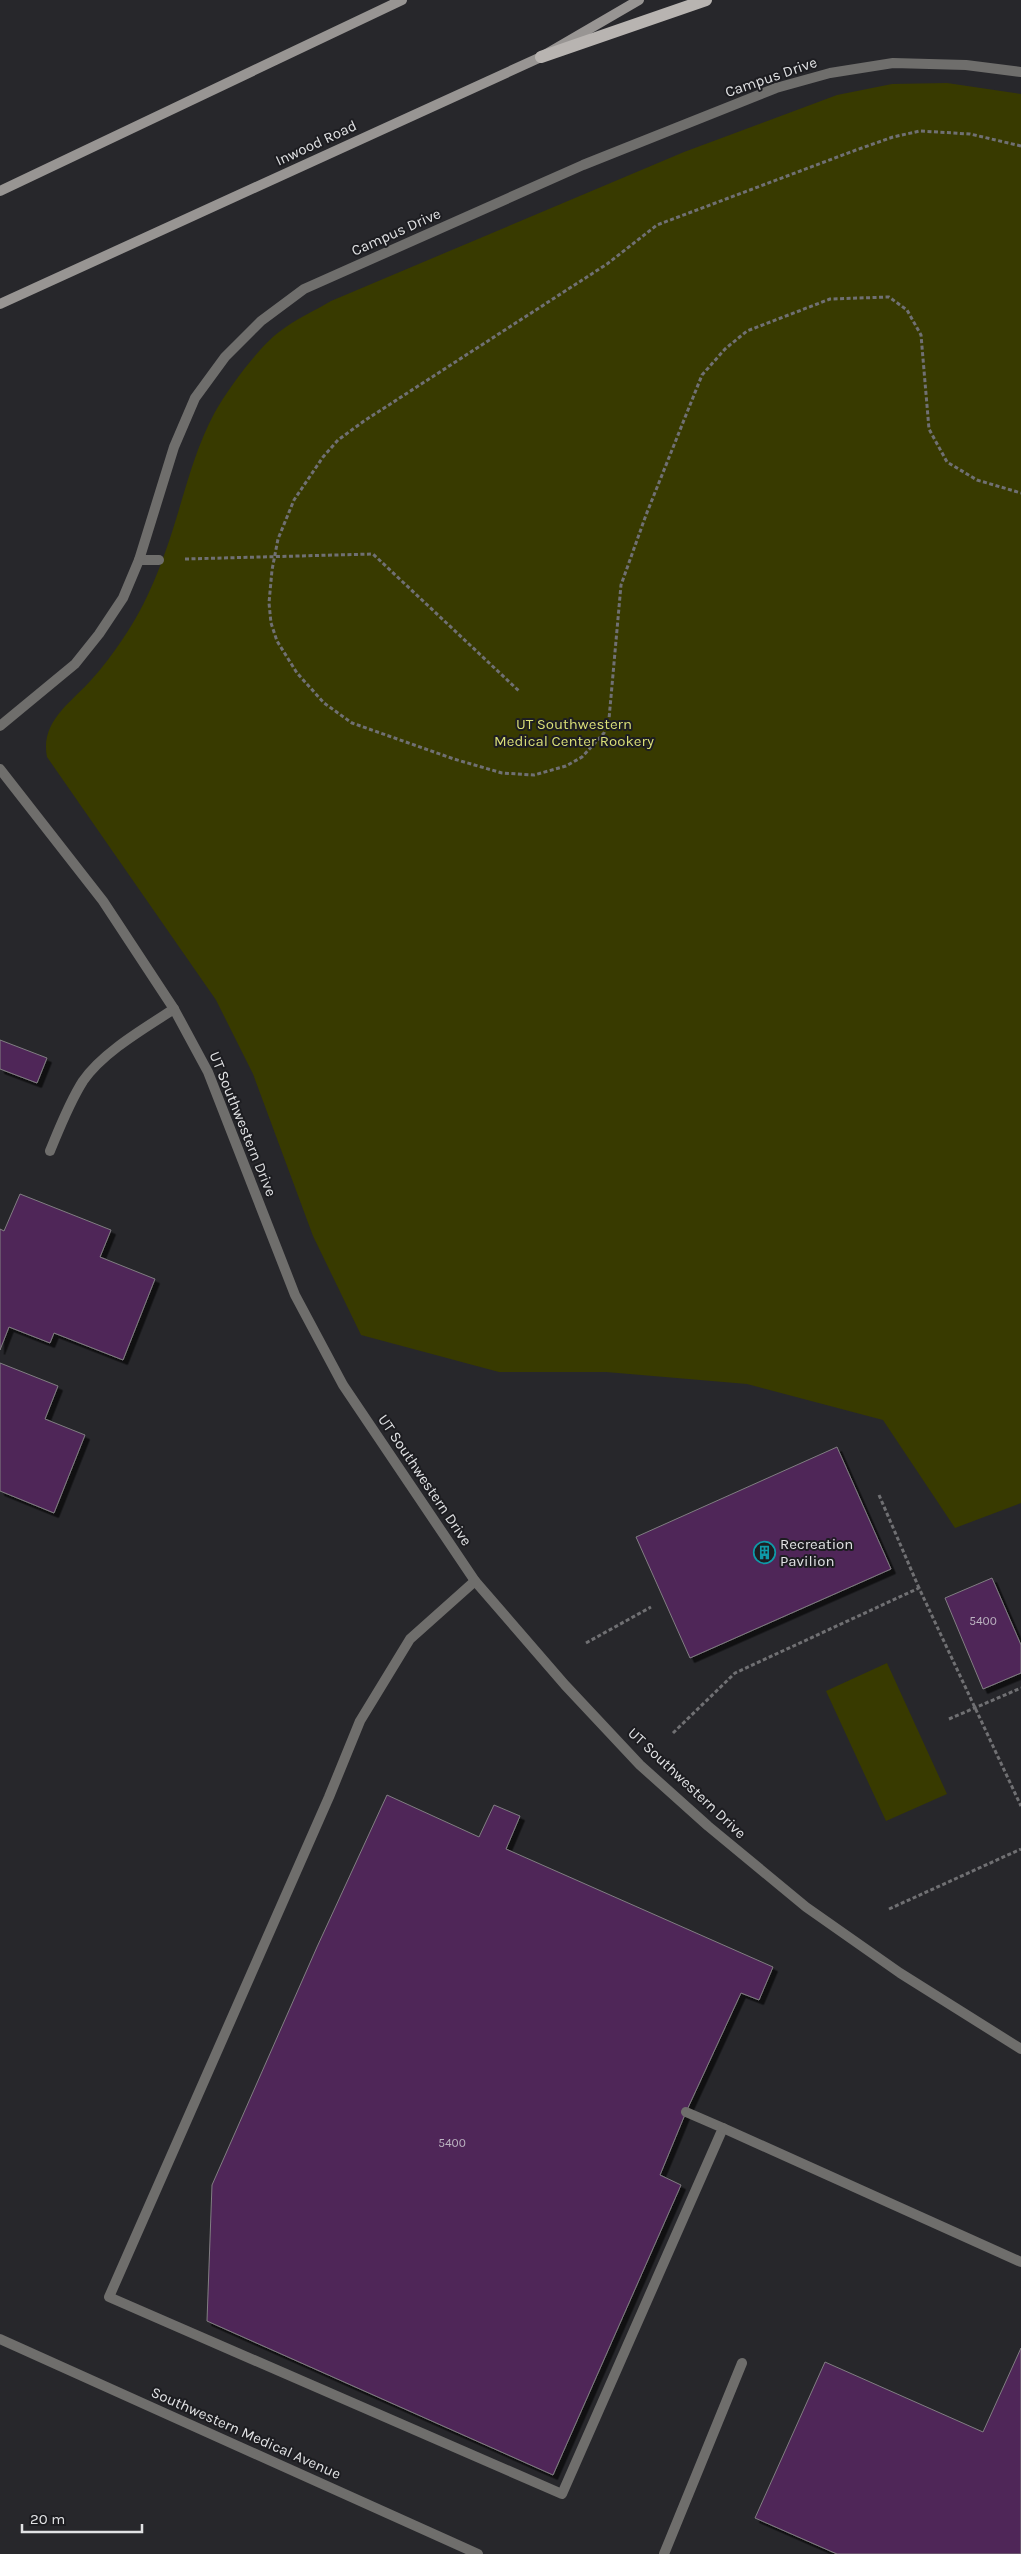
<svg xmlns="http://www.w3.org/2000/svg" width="1021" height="2554" viewBox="0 0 1021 2554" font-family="Karla,sans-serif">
  <defs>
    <filter id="shadow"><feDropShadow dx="4.5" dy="4.5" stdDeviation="0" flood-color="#0009"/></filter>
  </defs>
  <rect width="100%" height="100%" fill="#27272b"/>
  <g fill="#383a00">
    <path d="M947,83L1021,94V1503L955,1528L883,1420L747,1384L606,1372H499L361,1335L313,1236L253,1074L216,1000L47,757C40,721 71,703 92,679C103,667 113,653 122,640C148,603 164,559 177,516C188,480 197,445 215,412C227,390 258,348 279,332C294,320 314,311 331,301L684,152L837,95L892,84Z"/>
    <path d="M887,1663L947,1794L886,1821L826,1691Z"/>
  </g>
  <g fill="#4f2659" stroke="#817e82" filter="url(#shadow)">
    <path d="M0,1040L47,1058L37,1083L0,1069Z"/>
    <path d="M20,1194L111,1230L100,1257L155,1279L123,1360L54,1333L50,1343L9,1327L0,1350V1229L4,1231Z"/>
    <path d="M0,1363L58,1386L45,1419L85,1435L54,1513L0,1491Z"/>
    <path d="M837,1447L891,1569L690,1658L636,1537Z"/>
    <path d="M992,1578L1021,1645V1673L983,1689L945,1598Z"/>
    <path d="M387,1795L479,1837L494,1805L520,1816L506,1849L773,1967L759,2000L741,1993L686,2112L660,2175L681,2185L553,2475L207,2321L212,2185L317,1947Z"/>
    <path d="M1021,2348V2554H837L755,2518L825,2362L983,2432Z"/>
  </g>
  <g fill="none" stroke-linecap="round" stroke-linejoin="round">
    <g stroke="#707073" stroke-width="3" stroke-dasharray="4 2.5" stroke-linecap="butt">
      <path d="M1021,146L970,134L920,131L893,137L856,150L657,225L607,264L364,421L338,440L323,457L294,500L278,539L272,570L269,603L271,623L277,641L297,673L324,703L352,723L454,759L502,773L534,775L566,766L582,757L604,733L609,719L621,585L646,515L702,375L725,349L747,331L830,299L889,297L907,310L921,335L929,429L947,462L977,480L1021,493"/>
      <path d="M185,559L373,554L519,691"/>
      <path d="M879,1495L919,1588"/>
      <path d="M586,1643L651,1607"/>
      <path d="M949,1719L1021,1688"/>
      <path d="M673,1733L735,1673L919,1588L1021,1806"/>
      <path d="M889,1909L1021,1849"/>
    </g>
    <g stroke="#6f6e6c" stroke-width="10">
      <path d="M139,560H159"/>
      <path d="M50,1151C60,1127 69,1103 83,1081C103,1052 145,1028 174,1009"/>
      <path d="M475,1581L410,1639L360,1721L329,1797L109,2297L562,2494L723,2128L686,2112"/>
      <path d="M723,2128L1021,2262"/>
      <path d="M664,2554L742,2363"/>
    </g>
    <g stroke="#6f6e6c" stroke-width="10">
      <path d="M0,726L75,664L99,634L123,598L139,560L174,447L195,398L225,357L261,321L304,289L583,165L776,88L830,73L893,63L966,65L1021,72"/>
      <path d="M0,769L103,901L174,1009L208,1072L295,1295L343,1385L475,1581L565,1685L640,1765L708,1826L806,1907L900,1973L1021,2049"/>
      <path d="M0,2339L478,2554"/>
    </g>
    <g stroke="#989593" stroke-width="10">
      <path d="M0,191L402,0"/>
      <path d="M0,304L541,57L639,0"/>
    </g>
    <path stroke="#b8b4b1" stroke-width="12" d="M541,57L706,0"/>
  </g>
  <defs>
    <symbol id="building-ring" viewBox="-11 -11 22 22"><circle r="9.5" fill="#1d1d21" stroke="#0f9aa8" stroke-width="1.5"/><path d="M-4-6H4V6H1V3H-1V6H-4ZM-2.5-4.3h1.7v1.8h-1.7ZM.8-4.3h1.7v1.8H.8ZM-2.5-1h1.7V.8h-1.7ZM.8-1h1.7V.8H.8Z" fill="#0f9aa8"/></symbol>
  </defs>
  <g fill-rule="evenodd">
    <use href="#building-ring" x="752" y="1540" width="25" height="25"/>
  </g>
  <g text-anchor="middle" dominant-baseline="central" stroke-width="4" stroke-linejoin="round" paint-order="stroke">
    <g font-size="12" fill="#bcb3c1">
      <text x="983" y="1621">5400</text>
      <text x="452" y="2143">5400</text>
    </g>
    <g font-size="15" fill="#e1e2e4" stroke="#1d1d21">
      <text transform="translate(771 77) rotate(-19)">Campus Drive</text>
      <text transform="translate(316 143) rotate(-25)">Inwood Road</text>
      <text transform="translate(396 232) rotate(-24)">Campus Drive</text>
      <text transform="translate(243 1124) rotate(68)">UT Southwestern Drive</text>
      <text transform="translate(425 1480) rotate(56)">UT Southwestern Drive</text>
      <text transform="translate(687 1783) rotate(43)">UT Southwestern Drive</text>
      <text transform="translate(246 2433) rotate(24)">Southwestern Medical Avenue</text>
    </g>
    <g font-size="15" fill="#dadf77" stroke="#1d1d21">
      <text x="574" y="724">UT Southwestern<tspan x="574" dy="17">Medical Center Rookery</tspan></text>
    </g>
    <g font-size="15" fill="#e1e2e4" stroke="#1d1d21" text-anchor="start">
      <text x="780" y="1544">Recreation<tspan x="780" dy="17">Pavilion</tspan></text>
    </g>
  </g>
  <path d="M22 2524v8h120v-8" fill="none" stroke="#e1e2e4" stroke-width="2.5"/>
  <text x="30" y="2524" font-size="15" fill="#e1e2e4" stroke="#1d1d21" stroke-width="4" paint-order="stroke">20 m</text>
</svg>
